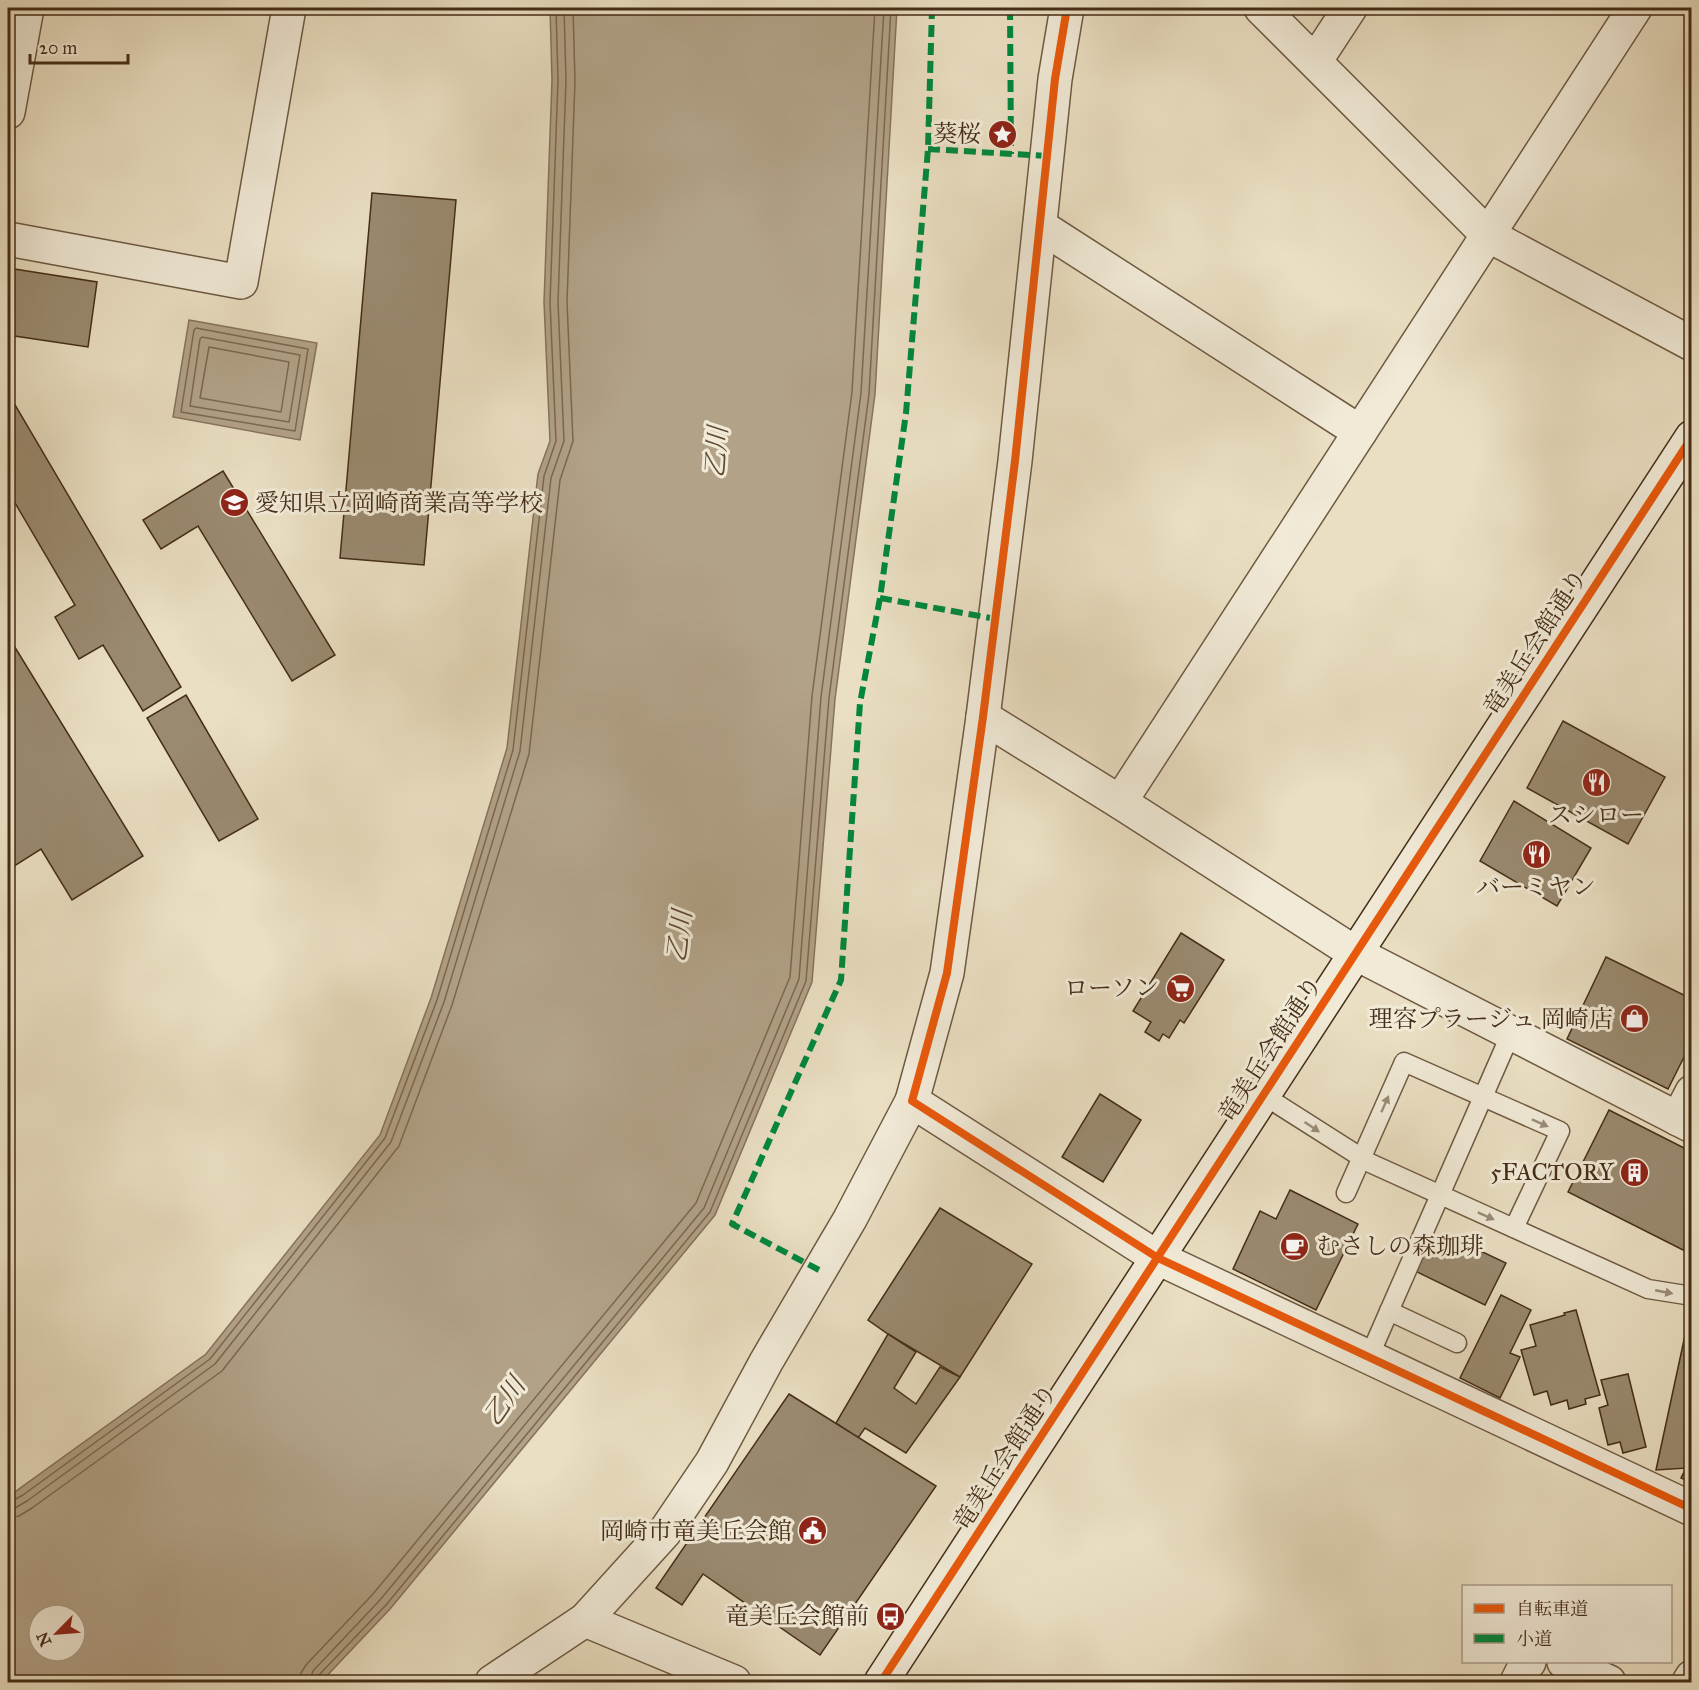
<svg xmlns="http://www.w3.org/2000/svg" width="1699" height="1690" viewBox="0 0 1699 1690" font-family="'IM FELL Great Primer','Noto Serif JP',serif">
  <rect width="100%" height="100%" fill="#eadfc2"/>
  <filter id="stains"><feTurbulence type="fractalNoise" baseFrequency=".00333" numOctaves="4"/><feColorMatrix values="0 0 0 0 .2 0 0 0 0 .09 0 0 0 0 .02 0 0 0 .5 -.17"/></filter>
  <radialGradient id="worn" r=".72"><stop offset=".6" stop-color="#630" stop-opacity="0"/><stop offset="1" stop-color="#630" stop-opacity=".3"/></radialGradient>
  <g fill="#b2a288" stroke="#86735b" stroke-width="1.5" fill-rule="evenodd">
    <path d="M550,8H897L875,394L835,699L812,982L715,1215L390,1609L321,1682H8V1497L206,1354L380,1135L431,998L507,748L538,474L550,441L544,302L552,80ZM39,1615H75V1651H39Z"/>
    <path d="M189,320L317,343L300,440L173,417Z"/>
  </g>
  <g fill="none" stroke-linecap="round" stroke-linejoin="round">
    <g stroke="#7b6850" stroke-width="1.5">
      <path d="M196,328L308,349L295,431L181,412L194,330Z"/>
      <path d="M202,337L300,355L289,422L190,406L200,339Z"/>
      <path d="M209,347L289,362L281,412L200,398Z"/>
      <path d="M8,1502L12,1501L23,1495L210,1359L385,1138L437,1000L513,750L544,476L556,441L550,302L558,80L556,8"/>
      <path d="M8,1509L15,1508L27,1501L215,1364L391,1142L444,1002L520,751L551,478L564,441L558,302L566,80L564,8"/>
      <path d="M8,1518L19,1516L32,1508L222,1371L399,1146L452,1005L529,754L560,480L573,441L567,302L575,81L573,8"/>
      <path d="M300,1682L301,1673L306,1665L373,1594L696,1203L790,977L812,696L852,392L875,8"/>
      <path d="M309,1682L313,1671L380,1600L704,1208L799,979L821,697L861,393L884,8"/>
      <path d="M317,1682L318,1676L386,1605L710,1212L806,981L829,698L869,394L891,8"/>
    </g>
  </g>
  <g fill="#9a8a70" stroke="#442d17" stroke-width="1.5">
    <path d="M372,193L456,200L424,565L340,558Z"/>
    <path d="M8,268L97,282L88,347L8,335Z"/>
    <path d="M8,393L181,687L143,711L103,645L79,659L55,617L75,605L8,491Z"/>
    <path d="M223,471L335,655L292,681L198,526L161,549L143,520Z"/>
    <path d="M8,636L143,856L72,900L41,849L8,870Z"/>
    <path d="M186,695L258,819L219,841L147,718Z"/>
    <path d="M1563,721L1665,777L1628,844L1527,788Z"/>
    <path d="M1514,801L1591,848L1557,906L1480,861Z"/>
    <path d="M1181,933L1224,960L1184,1023L1180,1020L1169,1038L1163,1034L1159,1041L1145,1032L1151,1022L1133,1011Z"/>
    <path d="M1606,957L1692,999V1041L1668,1089L1567,1039Z"/>
    <path d="M1100,1094L1141,1120L1103,1182L1062,1157Z"/>
    <path d="M1609,1110L1692,1152L1691,1254L1568,1192Z"/>
    <path d="M1290,1190L1358,1224L1316,1310L1233,1269L1260,1211L1276,1219Z"/>
    <path d="M940,1208L1032,1264L960,1377L888,1334L868,1320Z"/>
    <path d="M1451,1237L1506,1263L1485,1305L1415,1271L1429,1243Z"/>
    <path d="M1501,1295L1531,1310L1510,1353L1520,1357L1500,1398L1460,1378Z"/>
    <path d="M1576,1310L1600,1395L1585,1399L1586,1404L1569,1409L1567,1400L1551,1405L1547,1391L1534,1395L1521,1350L1536,1346L1530,1325L1565,1315L1564,1313Z"/>
    <path d="M1687,1326L1692,1327V1483L1681,1478L1686,1468L1656,1470Z"/>
    <path d="M888,1334L916,1352L894,1388L916,1404L940,1367L960,1377L906,1453L865,1428L858,1438L836,1423Z"/>
    <path d="M1628,1374L1646,1447L1623,1453L1620,1442L1608,1445L1599,1408L1608,1405L1601,1380Z"/>
    <path d="M789,1394L936,1486L820,1655L703,1574L682,1605L656,1588Z"/>
  </g>
  <g fill="none" stroke-linecap="round" stroke-linejoin="round">
    <defs>
      <g id="lane">
        <path d="M1263,1095L1370,1163L1648,1289L1692,1296"/>
        <path d="M1346,1193L1404,1062L1560,1131L1514,1228"/>
        <path d="M1389,1311L1457,1343"/>
        <path d="M1369,1357L1511,1033"/>
      </g>
      <g id="street">
        <path d="M1067,8L1055,79L1015,461L983,717L947,973L912,1101L1158,1258L1692,1509"/>
        <path d="M1261,8L1488,235L1692,344"/>
        <path d="M1316,60L1350,8"/>
        <path d="M8,112L27,8"/>
        <path d="M1040,226L1360,432"/>
        <path d="M8,239L241,282L289,8"/>
        <path d="M983,717L1120,802L1355,953L1692,1126"/>
        <path d="M1120,802L1635,8"/>
        <path d="M1678,1119L1692,1092"/>
        <path d="M585,1620L734,1682"/>
        <path d="M1564,1662L1609,1682"/>
        <path d="M492,1682L585,1620L664,1533L712,1462L766,1362L850,1219L912,1101"/>
        <path d="M1517,1682L1526,1664L1529,1662"/>
        <path d="M1689,1682L1692,1677"/>
      </g>
      <path id="secondary" d="M881,1682L1692,437"/>
    </defs>
    <use href="#lane" stroke="#6e5a42" stroke-width="21"/>
    <use href="#street" stroke="#6e5a42" stroke-width="36"/>
    <use href="#secondary" stroke="#442d17" stroke-width="36"/>
    <use href="#lane" stroke="#f1ead7" stroke-width="18"/>
    <use href="#street" stroke="#f1ead7" stroke-width="33"/>
    <use href="#secondary" stroke="#f1ead7" stroke-width="33"/>
    <g stroke="#00873e" stroke-width="6" stroke-dasharray="12 6" stroke-linecap="butt">
      <path d="M1010,8L1011,154"/>
      <path d="M928,149L1047,156"/>
      <path d="M880,598L996,619"/>
      <path d="M819,1270L732,1224L841,980L860,703L880,598L906,413L928,149L932,8"/>
    </g>
    <defs>
      <g id="cycleway">
        <path d="M1067,8L1055,79L1015,461L983,717L947,973L912,1101L1158,1258L1692,1509"/>
        <path d="M881,1682L1692,437"/>
      </g>
    </defs>
    <use href="#cycleway" stroke="#f1ead7" stroke-width="11"/>
    <use href="#cycleway" stroke="#e8590c" stroke-width="8"/>
  </g>
  <defs><path id="oneway-solid" d="M-6-.8H1V-3.2L6.5 0L1 3.2V.8H-6Z" transform="scale(1.5)"/></defs>
  <g fill="#9a8c77">
    <use href="#oneway-solid" transform="translate(1385 1104) rotate(-66)"/>
    <use href="#oneway-solid" transform="translate(1540 1123) rotate(24)"/>
    <use href="#oneway-solid" transform="translate(1312 1127) rotate(34)"/>
    <use href="#oneway-solid" transform="translate(1486 1216) rotate(24)"/>
    <use href="#oneway-solid" transform="translate(1664 1292) rotate(11)"/>
  </g>
  <defs>
    <symbol id="sight-disc" viewBox="-11 -11 22 22"><circle r="9.5" fill="#8f2418" stroke="#f1ead7"/><path d="M0-6L1.8-2.2L6-1.7L2.9 1.2L3.7 5.4L0 3.3L-3.7 5.4L-2.9 1.2L-6-1.7L-1.8-2.2Z" fill="#fff"/></symbol>
    <symbol id="school-disc" viewBox="-11 -11 22 22"><circle r="9.5" fill="#8f2418" stroke="#f1ead7"/><path d="M0-5L7-2L0 1L-7-2ZM-4 1L0 2.5L4 1V4Q0 6-4 4Z" fill="#fff"/></symbol>
    <symbol id="restaurant-disc" viewBox="-11 -11 22 22"><circle r="9.5" fill="#8f2418" stroke="#f1ead7"/><path d="M-5-6h1v4h1v-4h1v4h1v-4h1v5L-1.5 .5V6h-2V.5L-5-1ZM5-6V6H3V1.5H1.5Q1.5-4 5-6Z" fill="#fff"/></symbol>
    <symbol id="supermarket-disc" viewBox="-11 -11 22 22"><circle r="9.5" fill="#8f2418" stroke="#f1ead7"/><path d="M-6-5.5h2.5l.6 2H6L4.5 2H-2.5L-4.4-4H-6ZM-1.5 3.2a1.3 1.3 0 1 0 .1 0ZM3 3.2a1.3 1.3 0 1 0 .1 0Z" fill="#fff"/></symbol>
    <symbol id="shop-disc" viewBox="-11 -11 22 22"><circle r="9.5" fill="#8f2418" stroke="#f1ead7"/><path d="M-5-2.5h2.3a2.7 3.5 0 0 1 5.4 0H5L5.5 6h-11ZM-1.5-2.5h3a1.5 2.3 0 0 0-3 0Z" fill="#fff"/></symbol>
    <symbol id="building-disc" viewBox="-11 -11 22 22"><circle r="9.5" fill="#8f2418" stroke="#f1ead7"/><path d="M-4-6H4V6H1V3H-1V6H-4ZM-2.5-4.3h1.7v1.8h-1.7ZM.8-4.3h1.7v1.8H.8ZM-2.5-1h1.7V.8h-1.7ZM.8-1h1.7V.8H.8Z" fill="#fff"/></symbol>
    <symbol id="cafe-disc" viewBox="-11 -11 22 22"><circle r="9.5" fill="#8f2418" stroke="#f1ead7"/><path d="M-5.5-4.5H6V0H3Q3 3.5 0 3.5H-2.5Q-5.5 3.5-5.5 0ZM3-3.2v2h1.7v-2ZM-6 4.5H4V6H-6Z" fill="#fff"/></symbol>
    <symbol id="civic-disc" viewBox="-11 -11 22 22"><circle r="9.5" fill="#8f2418" stroke="#f1ead7"/><path d="M-.6-6.5H3V-4.5H.6V-3L4-1V1h2V6H-6V1h2V-1L-.6-3ZM-1.2 2.5V6h2.4V2.5Z" fill="#fff"/></symbol>
    <symbol id="bus-disc" viewBox="-11 -11 22 22"><circle r="9.5" fill="#8f2418" stroke="#f1ead7"/><path d="M-5-6H5V4H4V6H2V4H-2V6H-4V4H-5ZM-3.5-4V0h7V-4ZM-3.5 1.2v1.5H-2V1.2ZM2 1.2v1.5H3.5V1.2Z" fill="#fff"/></symbol>
  </defs>
  <g fill-rule="evenodd">
    <use href="#sight-disc" x="986" y="118" width="33" height="33"/>
    <use href="#school-disc" x="218" y="486" width="33" height="33"/>
    <use href="#restaurant-disc" x="1580" y="766" width="33" height="33"/>
    <use href="#restaurant-disc" x="1520" y="838" width="33" height="33"/>
    <use href="#supermarket-disc" x="1164" y="972" width="33" height="33"/>
    <use href="#shop-disc" x="1618" y="1002" width="33" height="33"/>
    <use href="#building-disc" x="1618" y="1156" width="33" height="33"/>
    <use href="#cafe-disc" x="1278" y="1230" width="33" height="33"/>
    <use href="#civic-disc" x="796" y="1514" width="33" height="33"/>
    <use href="#bus-disc" x="874" y="1600" width="33" height="33"/>
  </g>
  <g text-anchor="middle" dominant-baseline="central" stroke-width="6" stroke-linejoin="round" paint-order="stroke">
    <g font-size="24" fill="#442d17" stroke="#f1ead7" text-anchor="end">
      <text x="981" y="134">葵桜</text>
      <text x="255" y="503" text-anchor="start">愛知県立岡崎商業高等学校</text>
      <text x="1596" y="815" text-anchor="middle">スシロー</text>
      <text x="1536" y="887" text-anchor="middle">バーミヤン</text>
      <text x="1159" y="988">ローソン</text>
      <text x="1613" y="1019">理容プラージュ 岡崎店</text>
      <text x="1614" y="1172">5FACTORY</text>
      <text x="1316" y="1246" text-anchor="start">むさしの森珈琲</text>
      <text x="792" y="1531">岡崎市竜美丘会館</text>
      <text x="869" y="1616">竜美丘会館前</text>
    </g>
    <g font-size="24" fill="#442d17" stroke="#f1ead7">
      <text transform="translate(1535 642) rotate(-57)">竜美丘会館通り</text>
      <text transform="translate(1270 1049) rotate(-57)">竜美丘会館通り</text>
      <text transform="translate(1005 1457) rotate(-57)">竜美丘会館通り</text>
    </g>
    <g font-size="26" font-style="italic" fill="#604a33" stroke="#f1ead7">
      <text transform="translate(716 452) rotate(-86)">乙川</text>
      <text transform="translate(679 936) rotate(-83)">乙川</text>
      <text transform="translate(504 1401) rotate(-55)">乙川</text>
    </g>
  </g>
  <rect width="1699" height="1690" fill="none" stroke="#eadfc2" stroke-width="30"/>
  <rect x="9" y="9" width="1681" height="1672" fill="none" stroke="#442d17" stroke-width="3"/>
  <rect x="15" y="15" width="1669" height="1660" fill="none" stroke="#442d17" stroke-width="1.5"/>
  <rect x="1462" y="1585" width="210" height="78" fill="#f1ead7" stroke="#ac9e8a" stroke-width="1.5"/>
  <rect x="1474" y="1604" width="30" height="9" fill="#e8590c" stroke="#ac9e8a" stroke-width="1.5"/>
  <text x="1516" y="1615" font-size="18" fill="#442d17">自転車道</text>
  <rect x="1474" y="1634" width="30" height="9" fill="#00873e" stroke="#ac9e8a" stroke-width="1.5"/>
  <text x="1516" y="1645" font-size="18" fill="#442d17">小道</text>
  <g transform="translate(57 1633) rotate(245)"><circle r="28" fill="#f1ead7" stroke="#ac9e8a" stroke-width="1.5"/>
  <path d="M0-4.5L10 22L0 15L-10 22Z" fill="#8f2418"/>
  <text y="-9" font-size="16" font-weight="bold" text-anchor="middle" fill="#442d17">N</text>
  </g>
  <path d="M30 54v9h98v-9" fill="none" stroke="#442d17" stroke-width="3"/>
  <text x="39" y="54" font-size="18" fill="#442d17" stroke="#f1ead7" stroke-width="4.5" paint-order="stroke">20 m</text>
  <rect width="100%" height="100%" filter="url(#stains)"/>
  <rect width="100%" height="100%" fill="url(#worn)"/>
</svg>
